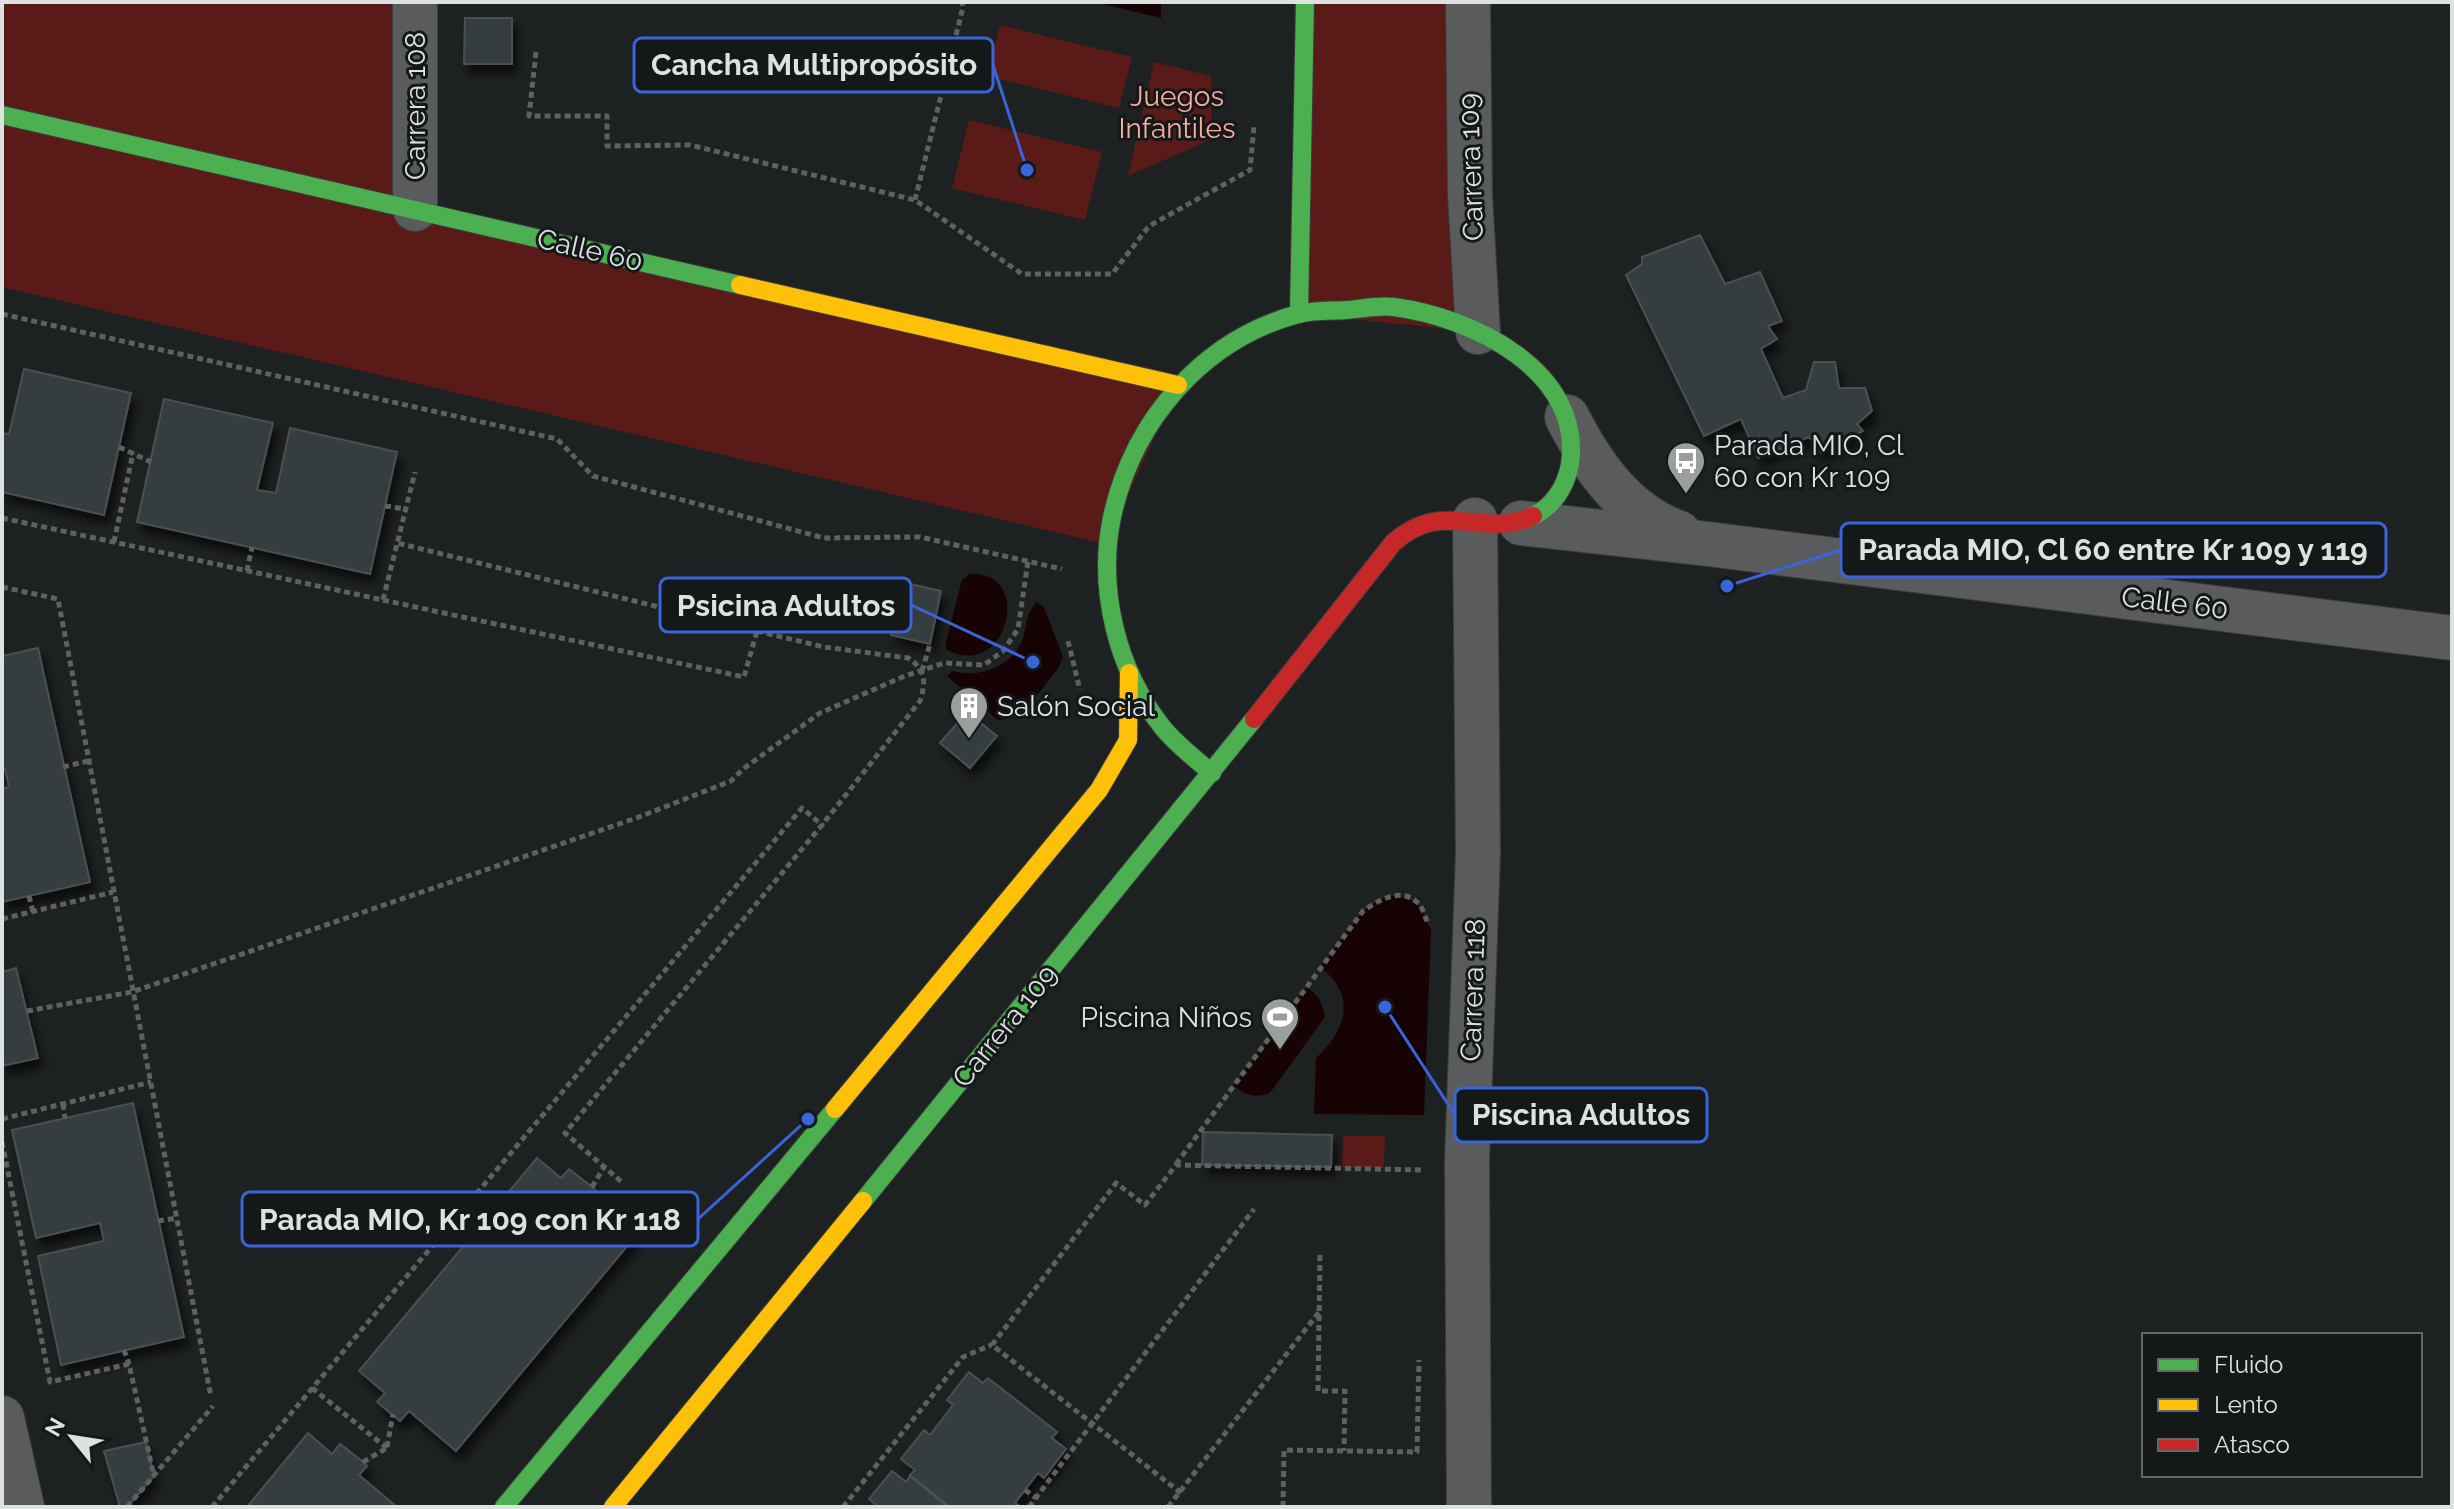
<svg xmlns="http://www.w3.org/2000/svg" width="2454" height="1509" viewBox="0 0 2454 1509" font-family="Raleway,sans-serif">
  <defs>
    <filter id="shadow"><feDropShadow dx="5" dy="9" stdDeviation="4" flood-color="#0009"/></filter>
  </defs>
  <rect width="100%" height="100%" fill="#1e2122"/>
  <g fill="#5a1a17">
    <path d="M2,2H415V209L1178,385L1106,544L2,287Z"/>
    <path d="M1305,2H1468L1478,332L1299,314Z"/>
    <path d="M1000,25L1132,57L1119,108L987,76Z"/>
    <path d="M1154,62L1211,76L1212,139L1128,176Z"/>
    <path d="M969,120L1102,152L1085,220L952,188Z"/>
    <path d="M1343,1136H1385L1384,1168H1342Z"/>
  </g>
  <g fill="#170303">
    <path d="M1094,2H1161V18Z"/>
    <path d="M970,574C1036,570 1006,684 946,649V641L962,580Z"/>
    <path d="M1037,602L1044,607L1063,657L1059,667C1043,686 1025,719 998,720L947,676L953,671C979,679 1014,666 1023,638C1027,625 1026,612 1037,602Z"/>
    <path d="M1386,896C1417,896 1419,904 1431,930L1424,1115L1314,1114L1316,1058C1345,1032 1358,996 1321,968L1363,911Z"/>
    <path d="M1307,987C1319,996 1322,1002 1325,1017L1270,1093C1254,1098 1247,1096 1234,1086Z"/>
  </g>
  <g fill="#343e40" stroke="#4c4f50" stroke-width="2" filter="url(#shadow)">
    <path d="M465,18H512V64H464Z"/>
    <path d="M1700,235L1725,284L1760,272L1782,321L1768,326L1777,339L1761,349L1783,398L1806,390L1814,362H1835L1839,388H1865L1872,411L1857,424L1863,431L1821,453L1809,437L1758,458L1741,419L1704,436L1626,275L1642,264V257Z"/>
    <path d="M24,369L131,393L104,515L2,492V433L9,434Z"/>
    <path d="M164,399L273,423L257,490L276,493L290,428L397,452L370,574L137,522Z"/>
    <path d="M906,583L941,591L930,644L891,635L902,590Z"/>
    <path d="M38,648L90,882L2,902V789L9,787L5,769L2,770V656Z"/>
    <path d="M967,712L997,736L970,768L940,743Z"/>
    <path d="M16,968L38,1058L2,1066V972Z"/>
    <path d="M133,1103L184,1337L61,1365L38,1256L104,1241L100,1223L36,1238L12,1130Z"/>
    <path d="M1203,1132L1332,1135L1331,1167L1202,1165Z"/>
    <path d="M537,1158L561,1178L569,1169L592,1187L596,1191L588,1200L634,1238L456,1451L409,1411L400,1421L377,1402L385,1393L359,1371Z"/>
    <path d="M969,1372L983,1383L988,1378L1057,1432L1052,1438L1066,1449L1044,1478L1038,1473L1015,1503L1021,1507H950L910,1475L915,1470L901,1459L924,1430L930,1435L953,1405L947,1400Z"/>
    <path d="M308,1433L332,1454L340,1444L363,1462L367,1466L359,1475L397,1507H247Z"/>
    <path d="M146,1442L154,1476L127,1507H120L104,1451Z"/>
    <path d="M892,1471L906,1482L910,1476L948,1507H873L875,1504L869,1499Z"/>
  </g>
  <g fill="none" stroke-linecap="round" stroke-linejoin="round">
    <defs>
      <g id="street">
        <path d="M415,2V209"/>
        <path d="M1468,2L1470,195L1478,332"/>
        <path d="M1567,417C1592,466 1625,514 1679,533"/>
        <path d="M1521,523L1708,544L2452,638"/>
        <path d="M2,1418L22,1507"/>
        <path d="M1469,1507L1467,1161L1478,853L1475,520"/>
      </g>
      <g id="fast">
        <path d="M2,115L740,285"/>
        <path d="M1299,314L1305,2"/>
        <path d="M1212,773C1195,759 1177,745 1163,728C1117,670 1097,590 1112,517C1133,421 1202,340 1298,314C1314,310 1330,311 1346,310C1362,309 1378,305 1394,307C1471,317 1583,370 1570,464C1566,486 1554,506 1533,516"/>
        <path d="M863,1201L1254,719"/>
        <path d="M504,1507L835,1109"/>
      </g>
      <g id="slow">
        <path d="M740,285L1178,385"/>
        <path d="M835,1109L1099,790L1128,740L1129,673"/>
        <path d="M613,1507L863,1201"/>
      </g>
      <path id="jam" d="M1254,719L1393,543C1444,497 1483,540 1533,516"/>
    </defs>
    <use href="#street" stroke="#3b3d3e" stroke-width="46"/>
    <use href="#fast" stroke="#3b3d3e" stroke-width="20"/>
    <use href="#slow" stroke="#3b3d3e" stroke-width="20"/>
    <use href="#jam" stroke="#3b3d3e" stroke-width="20"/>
    <g stroke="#5f6061" stroke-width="5" stroke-dasharray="6 4" stroke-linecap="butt">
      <path d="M536,52L529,116H607V146L690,145L915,200L1022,274H1112L1149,226L1250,170L1254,126"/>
      <path d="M915,200L963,7L962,2"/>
      <path d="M2,314L557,439L593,476L824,538L920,537L1062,569"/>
      <path d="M119,447L151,462"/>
      <path d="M385,506L406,509"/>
      <path d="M2,518L383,600L415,472"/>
      <path d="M114,542L133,453"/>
      <path d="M247,571L252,547"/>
      <path d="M2,587L58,599L211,1397"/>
      <path d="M383,600L744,677L757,631L397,543"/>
      <path d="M757,631L824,647L908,658C926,669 926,683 920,701L822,825"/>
      <path d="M1068,641L1080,690"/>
      <path d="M922,671L930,644"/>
      <path d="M63,767L88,761"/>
      <path d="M29,896L33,912"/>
      <path d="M2,919L113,892"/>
      <path d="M27,1011L132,992L639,817L731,781L743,769L820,713L905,676L944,663L984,665L1003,651L1018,629L1028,561"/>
      <path d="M63,1104L65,1118"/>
      <path d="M2,1119L151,1082"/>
      <path d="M2,1142L50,1382L129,1364L154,1476"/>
      <path d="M1176,1164L1363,911C1379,900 1402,886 1419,904C1423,908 1425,918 1428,923"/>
      <path d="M592,1187L604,1167"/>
      <path d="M158,1221L177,1218"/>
      <path d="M1320,1255L1318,1391H1345L1344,1451"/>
      <path d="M124,1350L129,1364"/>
      <path d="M312,1388L387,1448"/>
      <path d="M387,1447L393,1414"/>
      <path d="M363,1462L387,1448"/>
      <path d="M1025,1490L1036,1498"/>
      <path d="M1181,1493L992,1345L1116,1183L1145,1205L1176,1165L1422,1170"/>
      <path d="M127,1507L213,1406"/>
      <path d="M212,1507L802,808L822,825L565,1133L624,1184"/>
      <path d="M843,1507L963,1357L991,1345"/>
      <path d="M1029,1507L1254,1209"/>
      <path d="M1168,1507L1319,1312"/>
      <path d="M1283,1507L1284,1450L1417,1452L1419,1360"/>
    </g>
    <use href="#street" stroke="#595b5c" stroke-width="44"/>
    <use href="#fast" stroke="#4caf50" stroke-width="18"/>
    <use href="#slow" stroke="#ffc107" stroke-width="18"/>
    <use href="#jam" stroke="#c62828" stroke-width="18"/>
  </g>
  <defs>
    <symbol id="bus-pin" viewBox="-11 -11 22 30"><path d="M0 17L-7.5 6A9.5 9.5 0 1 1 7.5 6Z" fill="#9b9e9f" stroke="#141819"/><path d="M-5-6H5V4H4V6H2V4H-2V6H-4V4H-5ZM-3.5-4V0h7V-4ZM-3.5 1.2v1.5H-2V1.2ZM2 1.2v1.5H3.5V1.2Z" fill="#fff"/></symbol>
    <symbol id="building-pin" viewBox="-11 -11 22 30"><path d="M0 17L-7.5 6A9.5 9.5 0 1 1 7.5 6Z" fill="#9b9e9f" stroke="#141819"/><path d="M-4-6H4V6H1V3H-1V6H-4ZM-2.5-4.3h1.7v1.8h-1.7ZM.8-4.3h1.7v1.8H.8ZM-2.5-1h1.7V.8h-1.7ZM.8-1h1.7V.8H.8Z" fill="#fff"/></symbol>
    <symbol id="stadium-pin" viewBox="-11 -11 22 30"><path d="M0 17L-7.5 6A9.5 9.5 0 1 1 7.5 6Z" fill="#9b9e9f" stroke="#141819"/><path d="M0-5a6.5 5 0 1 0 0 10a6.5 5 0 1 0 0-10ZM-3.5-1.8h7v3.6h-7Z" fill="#fff"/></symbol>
  </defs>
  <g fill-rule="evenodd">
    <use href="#bus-pin" x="1664" y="439" width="44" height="60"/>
    <use href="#building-pin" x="947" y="684" width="44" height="60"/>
    <use href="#stadium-pin" x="1258" y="995" width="44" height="60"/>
  </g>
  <g text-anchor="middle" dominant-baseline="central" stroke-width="6" stroke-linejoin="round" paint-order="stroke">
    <g font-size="28" fill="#faaba0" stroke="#141819">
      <text x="1177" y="96">Juegos<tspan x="1177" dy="32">Infantiles</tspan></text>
    </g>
    <g font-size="28" fill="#dee1e2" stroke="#141819">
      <text transform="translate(415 106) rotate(-90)">Carrera 108</text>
      <text transform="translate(1471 167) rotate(-92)">Carrera 109</text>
      <text transform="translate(590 250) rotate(13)">Calle 60</text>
      <text transform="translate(2175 603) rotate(7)">Calle 60</text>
      <text transform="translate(1473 990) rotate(-88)">Carrera 118</text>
      <text transform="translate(1005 1026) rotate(-51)">Carrera 109</text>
    </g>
    <g font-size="28" fill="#dee1e2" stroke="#141819" text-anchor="start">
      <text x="1714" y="445">Parada MIO, Cl<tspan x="1714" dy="32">60 con Kr 109</tspan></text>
      <text x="997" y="706">Salón Social</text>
      <text x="1252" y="1017" text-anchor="end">Piscina Niños</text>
    </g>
  </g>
  <path fill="none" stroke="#3a64da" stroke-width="3" d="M1027 170L993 65M1727 586L1841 550M1033 662L911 605M1385 1007L1455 1115M808 1119L698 1219"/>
  <g fill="#3a64da" stroke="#141819" stroke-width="3">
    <circle cx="1027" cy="170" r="8"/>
    <circle cx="1727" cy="586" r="8"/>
    <circle cx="1033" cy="662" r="8"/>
    <circle cx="1385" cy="1007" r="8"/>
    <circle cx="808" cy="1119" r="8"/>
  </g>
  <g fill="#141819" stroke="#3a64da" stroke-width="3">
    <rect x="634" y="38" width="359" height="54" rx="8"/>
    <rect x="1841" y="523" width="545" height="54" rx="8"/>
    <rect x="660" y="578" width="251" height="54" rx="8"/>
    <rect x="1455" y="1088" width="252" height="54" rx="8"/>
    <rect x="242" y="1192" width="456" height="54" rx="8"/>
  </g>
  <g font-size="30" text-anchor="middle" font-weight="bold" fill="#dee1e2">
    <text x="814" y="75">Cancha Multipropósito</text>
    <text x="2113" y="560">Parada MIO, Cl 60 entre Kr 109 y 119</text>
    <text x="786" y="616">Psicina Adultos</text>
    <text x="1581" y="1125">Piscina Adultos</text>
    <text x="470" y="1230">Parada MIO, Kr 109 con Kr 118</text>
  </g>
  <rect width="2454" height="1509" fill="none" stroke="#dee1e2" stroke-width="8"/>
  <rect x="2142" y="1333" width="280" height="144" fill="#141819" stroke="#656869" stroke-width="2"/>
  <rect x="2158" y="1359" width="40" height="12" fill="#4caf50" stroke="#656869" stroke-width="2"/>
  <text x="2214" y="1373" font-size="24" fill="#dee1e2">Fluido</text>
  <rect x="2158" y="1399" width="40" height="12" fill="#ffc107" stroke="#656869" stroke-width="2"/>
  <text x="2214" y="1413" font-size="24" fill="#dee1e2">Lento</text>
  <rect x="2158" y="1439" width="40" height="12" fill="#c62828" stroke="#656869" stroke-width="2"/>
  <text x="2214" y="1453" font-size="24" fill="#dee1e2">Atasco</text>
  <g transform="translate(72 1437) rotate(300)" stroke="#141819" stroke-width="6" paint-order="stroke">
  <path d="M0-6L14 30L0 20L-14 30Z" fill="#dee1e2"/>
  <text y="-12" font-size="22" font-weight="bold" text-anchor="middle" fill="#dee1e2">N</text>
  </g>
</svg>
